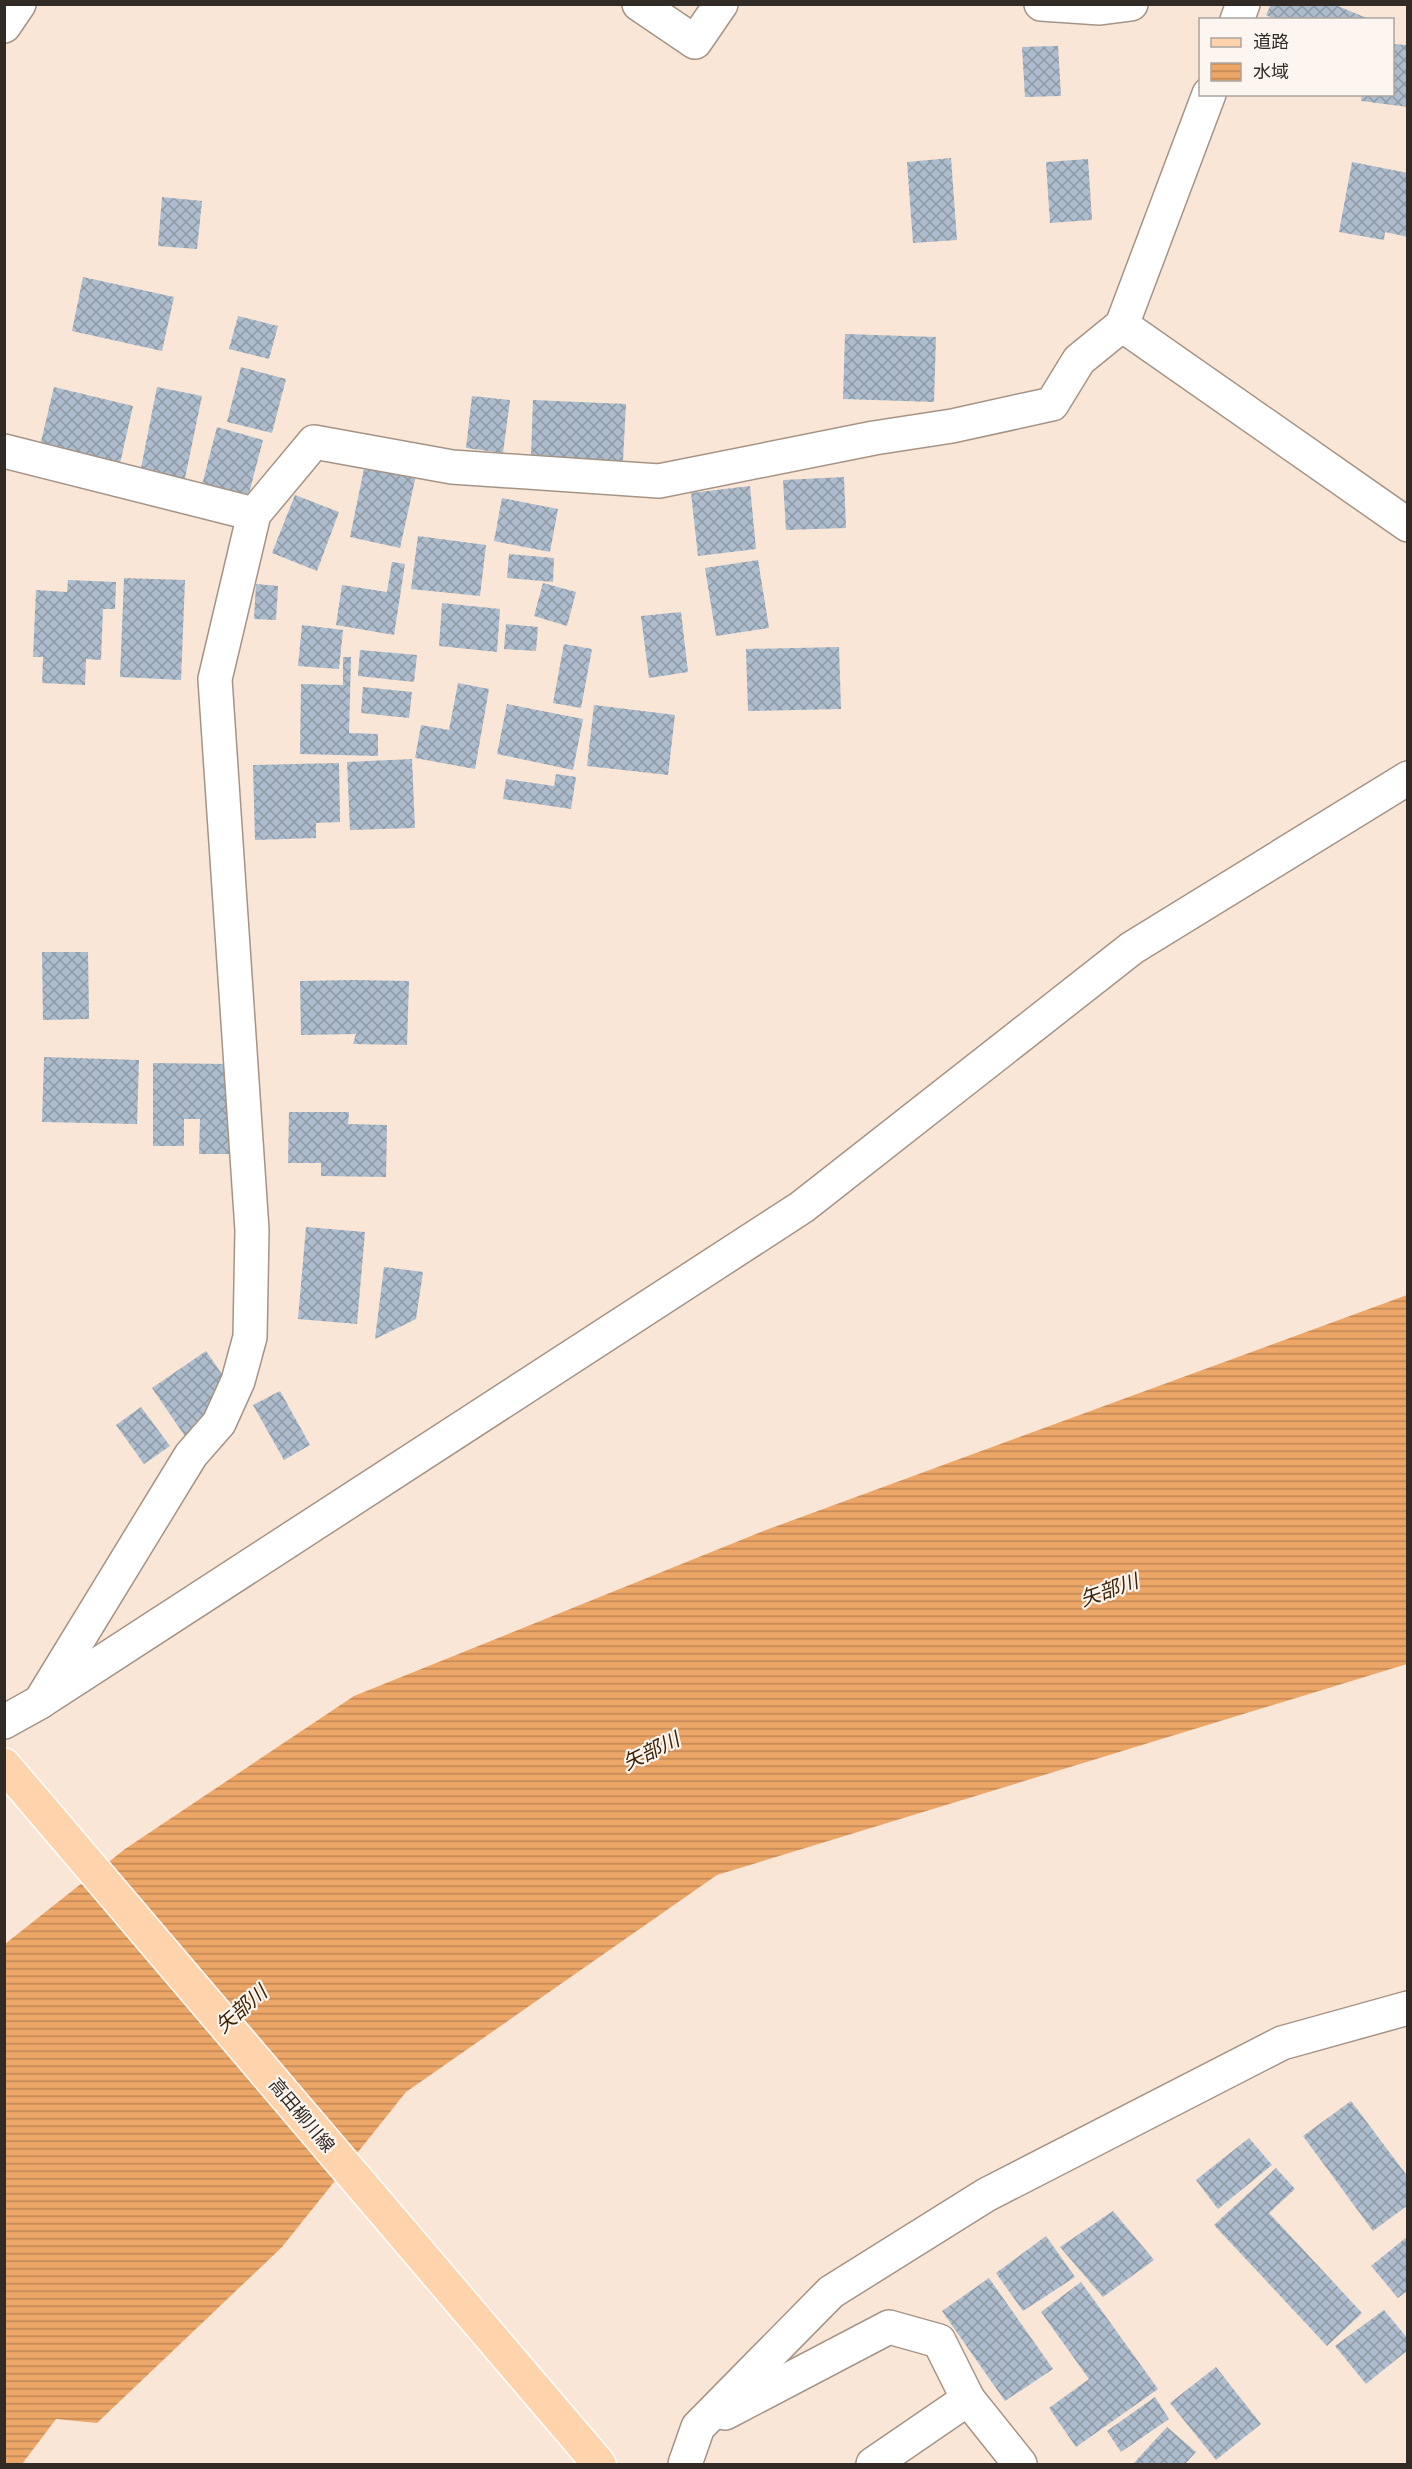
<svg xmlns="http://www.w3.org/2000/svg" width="1412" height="2469" viewBox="0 0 1412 2469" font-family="Roboto,'Noto Sans JP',sans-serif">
  <defs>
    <pattern id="water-rules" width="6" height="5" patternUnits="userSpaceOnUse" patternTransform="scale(1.5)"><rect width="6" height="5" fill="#eca667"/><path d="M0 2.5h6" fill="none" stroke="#c08755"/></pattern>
    <pattern id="building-cross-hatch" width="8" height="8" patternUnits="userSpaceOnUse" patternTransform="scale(1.5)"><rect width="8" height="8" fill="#adbdcd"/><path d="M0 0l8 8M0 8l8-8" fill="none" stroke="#8d9aa6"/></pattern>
  </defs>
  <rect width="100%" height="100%" fill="#f9e6d7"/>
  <path fill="url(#water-rules)" d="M1407,1295V1664L717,1875L406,2092L282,2247L97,2423L56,2419L22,2464H5V1944L125,1849L354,1696L766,1530Z"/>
  <g fill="url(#building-cross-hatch)">
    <path d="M1271,4H1333L1369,19L1276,20L1266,15Z"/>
    <path d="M1392,44L1408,45V107L1361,101L1362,94H1392Z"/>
    <path d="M1058,46L1061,96L1025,97L1022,47Z"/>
    <path d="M951,158L957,240L913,243L907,162Z"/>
    <path d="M1088,159L1092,220L1050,223L1046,162Z"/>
    <path d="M1352,162L1408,173V237L1385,232L1384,240L1339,232Z"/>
    <path d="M162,197L202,201L197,249L158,246Z"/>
    <path d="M83,277L174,297L162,351L72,331Z"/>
    <path d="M238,316L278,326L269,359L229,349Z"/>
    <path d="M845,334L936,337L934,402L843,399Z"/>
    <path d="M241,367L286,379L272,433L227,422Z"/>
    <path d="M54,387L133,406L119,468L39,450Z"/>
    <path d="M157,387L202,396L184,483L140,473Z"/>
    <path d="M472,396L510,400L503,453L466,448Z"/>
    <path d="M533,400L626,404L623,461L531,456Z"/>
    <path d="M217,427L263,440L248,497L202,485Z"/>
    <path d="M365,464L416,475L400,548L350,537Z"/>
    <path d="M844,477L846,528L786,530L783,480Z"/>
    <path d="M750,486L756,549L698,556L691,493Z"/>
    <path d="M295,495L339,512L317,571L272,553Z"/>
    <path d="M502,498L558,509L550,552L494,541Z"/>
    <path d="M418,536L486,545L480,596L411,589Z"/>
    <path d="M509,554L554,558L553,582L507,578Z"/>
    <path d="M758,560L769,628L716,636L705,568Z"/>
    <path d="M392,562L405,564L394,635L336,625L342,585L387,592Z"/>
    <path d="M124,578L185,580L181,680L120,677Z"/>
    <path d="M68,580L116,582L115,609H103L101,660L86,659L85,685L42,683L43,657H33L36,590L67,592Z"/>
    <path d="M543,583L576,592L567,626L534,616Z"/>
    <path d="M256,584L278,586L276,620L254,619Z"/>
    <path d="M442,603L500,609L497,652L439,646Z"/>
    <path d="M681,612L688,672L649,678L641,616Z"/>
    <path d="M506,624L538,627L536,651L504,649Z"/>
    <path d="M302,625L343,630L339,669L298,666Z"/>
    <path d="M564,644L592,649L581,708L553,703Z"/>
    <path d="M839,647L841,709L748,711L746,649Z"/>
    <path d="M360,650L417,655L414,682L358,676Z"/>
    <path d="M343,657H351L349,733L378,734V756L300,754L301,684L343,685Z"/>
    <path d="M458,683L489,689L475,769L415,758L421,725L449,730Z"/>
    <path d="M363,687L412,692L409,718L361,713Z"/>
    <path d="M507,704L583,719L573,770L497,754Z"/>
    <path d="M594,705L675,715L668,775L587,766Z"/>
    <path d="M412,759L415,828L350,830L347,762Z"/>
    <path d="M339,763L340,822L316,823V838L255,840L253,765Z"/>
    <path d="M556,774L576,777L571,809L503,799L506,779L554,786Z"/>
    <path d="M42,952H88L89,1019L43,1020Z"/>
    <path d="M354,980L409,981L407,1045L353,1044L356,1034L301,1035L300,981Z"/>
    <path d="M44,1057L139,1060L137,1124L42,1122Z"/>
    <path d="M153,1063L229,1064V1154H199L200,1119H184V1146H153Z"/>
    <path d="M289,1112H349L348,1124L387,1125L386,1177L321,1176V1163H288Z"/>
    <path d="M306,1227L365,1232L357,1324L298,1319Z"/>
    <path d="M384,1267L423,1272L416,1319L375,1339Z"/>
    <path d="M206,1351L228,1383L189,1442L152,1388Z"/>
    <path d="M280,1391L310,1445L284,1460L253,1405Z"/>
    <path d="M141,1407L170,1446L144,1464L116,1425Z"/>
    <path d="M1351,2101L1408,2177V2205L1373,2231L1303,2136Z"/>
    <path d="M1249,2138L1272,2165L1218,2209L1196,2180Z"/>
    <path d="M1276,2168L1295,2189L1269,2213L1362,2313L1327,2346L1214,2225Z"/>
    <path d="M1113,2211L1154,2260L1103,2297L1060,2247Z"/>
    <path d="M1046,2236L1075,2277L1023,2311L996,2273Z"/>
    <path d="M1408,2236V2290L1398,2298L1371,2266Z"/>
    <path d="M989,2278L1053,2369L1005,2401L942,2311Z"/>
    <path d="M1081,2282L1158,2389L1076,2447L1049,2408L1089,2379L1041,2312Z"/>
    <path d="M1384,2310L1408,2339V2350L1366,2384L1335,2346Z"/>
    <path d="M1216,2367L1261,2424L1216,2460L1170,2403Z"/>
    <path d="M1155,2397L1169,2419L1121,2452L1107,2431Z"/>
    <path d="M1167,2427L1196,2452L1185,2464H1133Z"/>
  </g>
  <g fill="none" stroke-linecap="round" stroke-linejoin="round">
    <defs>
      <g id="minor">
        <path d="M639,4L695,42L721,4"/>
        <path d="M1041,4L1100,8L1131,4"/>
        <path d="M1237,20L1243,4"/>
        <path d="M4,26L19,4"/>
        <path d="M1122,325L1408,525"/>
        <path d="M4,451L254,514"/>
        <path d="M40,1702L191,1455L219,1423L238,1381L250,1337L252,1230L215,679L254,514L314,442L452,467L659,481L874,438L952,426L1052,404L1079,360L1122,325L1209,94"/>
        <path d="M4,1722L40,1702L802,1207L1132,948L1408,778"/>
        <path d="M725,2413L889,2327L939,2341L968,2399L1020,2464"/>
        <path d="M685,2464L698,2427L831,2292L986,2195L1282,2043L1408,2008"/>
        <path d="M873,2464L968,2399"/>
      </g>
      <path id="major" d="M4,1765L599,2464"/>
    </defs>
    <use href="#minor" stroke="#a59486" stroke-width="36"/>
    <use href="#major" stroke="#fff" stroke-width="36"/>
    <use href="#minor" stroke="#fff" stroke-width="33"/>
    <use href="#major" stroke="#ffd4ad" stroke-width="33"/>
  </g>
  <g text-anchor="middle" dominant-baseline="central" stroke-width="4.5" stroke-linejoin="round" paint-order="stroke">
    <g font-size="18" fill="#312a25" stroke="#fdf6f0">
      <text transform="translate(302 2115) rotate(50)">高田柳川線</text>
    </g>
    <g font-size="20" font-style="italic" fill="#3d2206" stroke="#fdf6f0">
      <text transform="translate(1109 1590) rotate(-19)">矢部川</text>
      <text transform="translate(651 1751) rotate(-26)">矢部川</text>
      <text transform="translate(241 2009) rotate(-41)">矢部川</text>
    </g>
  </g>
  <rect width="1412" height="2469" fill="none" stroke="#312a25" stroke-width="12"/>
  <rect x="1199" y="18" width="195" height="78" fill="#fdf6f0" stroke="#aba49f" stroke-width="1.5"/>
  <rect x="1211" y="38" width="30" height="9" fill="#ffd4ad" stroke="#aba49f" stroke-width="1.5"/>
  <text x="1253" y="48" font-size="18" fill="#312a25">道路</text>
  <rect x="1211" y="63" width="30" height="18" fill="url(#water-rules)" stroke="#aba49f" stroke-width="1.5"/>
  <text x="1253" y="78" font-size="18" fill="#312a25">水域</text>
</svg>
